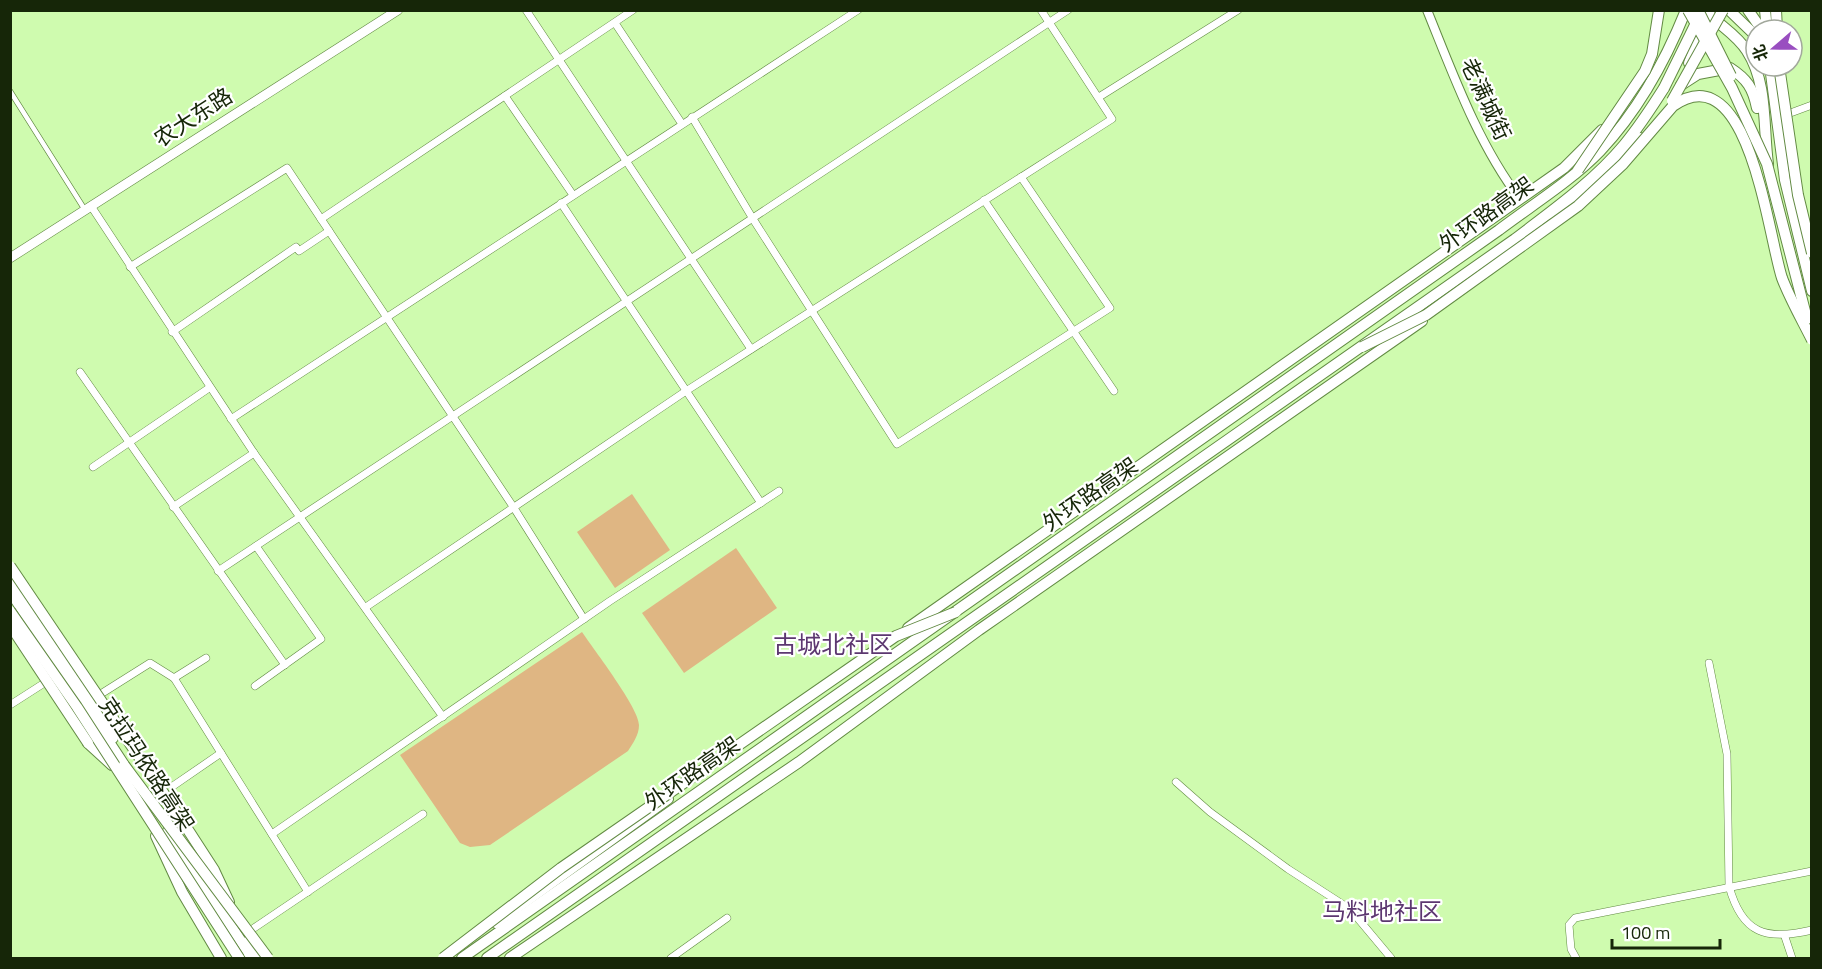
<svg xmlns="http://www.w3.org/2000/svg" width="1822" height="969" viewBox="0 0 1822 969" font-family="'Titillium Web','Noto Sans SC',sans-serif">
  <rect width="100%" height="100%" fill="#cffbaf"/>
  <g fill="#dfb683">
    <path d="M632,494L670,550L615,588L577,532Z"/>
    <path d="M736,548L777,608L684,673L642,613Z"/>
    <path d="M582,632C594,650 639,708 639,725C639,735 633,743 628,751L490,845L470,847L460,843L400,755Z"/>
  </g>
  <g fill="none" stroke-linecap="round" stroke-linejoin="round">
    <defs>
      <path id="pedestrian" d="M10,91L85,210"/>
      <g id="minor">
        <path d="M526,10L751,349"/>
        <path d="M615,23L682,124"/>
        <path d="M505,96L573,195"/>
        <path d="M1099,97L1238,10"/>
        <path d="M1785,115L1812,105"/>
        <path d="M692,117L753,219L897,444L1110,308L1021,177"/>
        <path d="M984,200L1114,391"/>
        <path d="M561,203L761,503"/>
        <path d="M91,206L254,453L443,717"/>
        <path d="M321,219L633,10"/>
        <path d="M130,267L287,168L514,508L584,619"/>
        <path d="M172,332L296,247L299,251L329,231"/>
        <path d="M80,372L285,665"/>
        <path d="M231,419L858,10"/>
        <path d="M93,467L209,388"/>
        <path d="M173,507L254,453"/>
        <path d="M218,571L1068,10"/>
        <path d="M366,607L686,391L1112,119L1041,10"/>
        <path d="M1709,663L1727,754L1729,886C1742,934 1766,941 1812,930"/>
        <path d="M174,678L308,892"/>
        <path d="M255,686L321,639L256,546"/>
        <path d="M96,697L150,663L174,678L206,658"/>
        <path d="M10,705L49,680"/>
        <path d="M1176,782L1210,812L1288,869L1350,909L1391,958"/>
        <path d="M173,786L221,753"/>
        <path d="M272,834L610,601L779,491"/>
        <path d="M254,928L423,814"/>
        <path d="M1785,937L1792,958"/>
        <path d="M671,958L727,918"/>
        <path d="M1576,958L1571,949L1569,925L1575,918L1812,871"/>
      </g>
      <path id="tertiary" d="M1427,10C1453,74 1478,144 1520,199"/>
      <path id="secondary" d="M10,258L398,10"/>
      <g id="primary">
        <path d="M1729,10L1756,36"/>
        <path d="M1748,10L1762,30"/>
        <path d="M1710,15C1722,27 1738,36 1747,51C1768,83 1763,127 1768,164"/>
        <path d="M1689,63L1709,10"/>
        <path d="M1681,85L1698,74L1730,68C1747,79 1753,88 1757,108"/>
        <path d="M1555,217L1591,188L1640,138"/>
        <path d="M10,581L113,738"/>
        <path d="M908,628L1564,168L1602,130"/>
        <path d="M496,923L668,799"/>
        <path d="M247,942L259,958"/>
        <path d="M510,958L799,762L979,630L1422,321"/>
      </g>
      <g id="trunk">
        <path d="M1765,10L1767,30"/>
        <path d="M1776,10L1777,30"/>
        <path d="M1770,66L1785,180L1812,291"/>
        <path d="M10,591L128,771"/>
        <path d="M88,743L112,765"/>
        <path d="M181,819L214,870L229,902"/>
        <path d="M168,831L252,958"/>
        <path d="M156,836L182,892L221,958"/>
        <path d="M462,958L1499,230C1532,205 1571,181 1600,151C1639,110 1665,62 1686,10"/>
        <path d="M487,958L1515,239C1553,210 1593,182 1624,145C1639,127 1652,107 1664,88"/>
      </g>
    </defs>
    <use href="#pedestrian" stroke="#628a43" stroke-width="6"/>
    <use href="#minor" stroke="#628a43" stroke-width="8"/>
    <use href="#tertiary" stroke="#628a43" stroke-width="10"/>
    <use href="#secondary" stroke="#628a43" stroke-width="10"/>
    <use href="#primary" stroke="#628a43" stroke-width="12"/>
    <use href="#trunk" stroke="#628a43" stroke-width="12"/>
    <use href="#pedestrian" stroke="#fff" stroke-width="4.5"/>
    <use href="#minor" stroke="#fff" stroke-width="7"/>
    <use href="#tertiary" stroke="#fff" stroke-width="8"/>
    <use href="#secondary" stroke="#fff" stroke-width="9"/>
    <use href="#primary" stroke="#fff" stroke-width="10"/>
    <use href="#trunk" stroke="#fff" stroke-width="10"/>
    <defs>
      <g id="trunk-bridge">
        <path d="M1688,10L1732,88L1767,164L1807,319"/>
        <path d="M1698,10L1731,76"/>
        <path d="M1779,66L1798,195L1812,253"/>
        <path d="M1664,88L1697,21"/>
        <path d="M1672,101L1723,10"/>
        <path d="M1578,170L1645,71L1652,54L1659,10"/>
        <path d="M1362,347L1426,315L1578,206L1623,164L1673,106C1749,52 1768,236 1782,278C1790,299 1802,320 1812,340"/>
        <path d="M10,566L181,819"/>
        <path d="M10,611L77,707L239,958"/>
        <path d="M10,625L88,743"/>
        <path d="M124,765L268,958"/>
        <path d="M443,958L561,868L896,636L956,612"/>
      </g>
    </defs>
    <use href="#trunk-bridge" stroke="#628a43" stroke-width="12" stroke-linecap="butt"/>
    <use href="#trunk-bridge" stroke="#fff" stroke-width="10"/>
  </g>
  <g text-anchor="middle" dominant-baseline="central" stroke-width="4.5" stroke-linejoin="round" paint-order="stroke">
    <g font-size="22" fill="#162608" stroke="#fff">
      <text transform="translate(1486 99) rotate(65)">老满城街</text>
      <text transform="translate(193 117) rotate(-33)">农大东路</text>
      <text transform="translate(1486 214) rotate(-36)">外环路高架</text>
      <text transform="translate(1090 494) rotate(-35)">外环路高架</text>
      <text transform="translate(147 764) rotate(57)">克拉玛依路高架</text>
      <text transform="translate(692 773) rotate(-35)">外环路高架</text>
    </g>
    <g font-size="24" fill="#5c3770" stroke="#fff">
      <text x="833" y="644">古城北社区</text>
      <text x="1382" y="911">马料地社区</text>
    </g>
  </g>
  <rect width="1822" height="969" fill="none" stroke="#162608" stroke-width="24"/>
  <g transform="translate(1774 48) rotate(250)"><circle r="28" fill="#ffffff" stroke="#a2a89c" stroke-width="1.5"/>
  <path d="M0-4.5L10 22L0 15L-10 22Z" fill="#994ec0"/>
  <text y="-9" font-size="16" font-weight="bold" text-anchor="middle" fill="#162608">北</text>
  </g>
  <path d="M1612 939v9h108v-9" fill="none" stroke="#162608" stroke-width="3"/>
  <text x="1621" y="939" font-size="18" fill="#162608" stroke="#ffffff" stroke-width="4.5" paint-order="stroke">100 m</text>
</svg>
